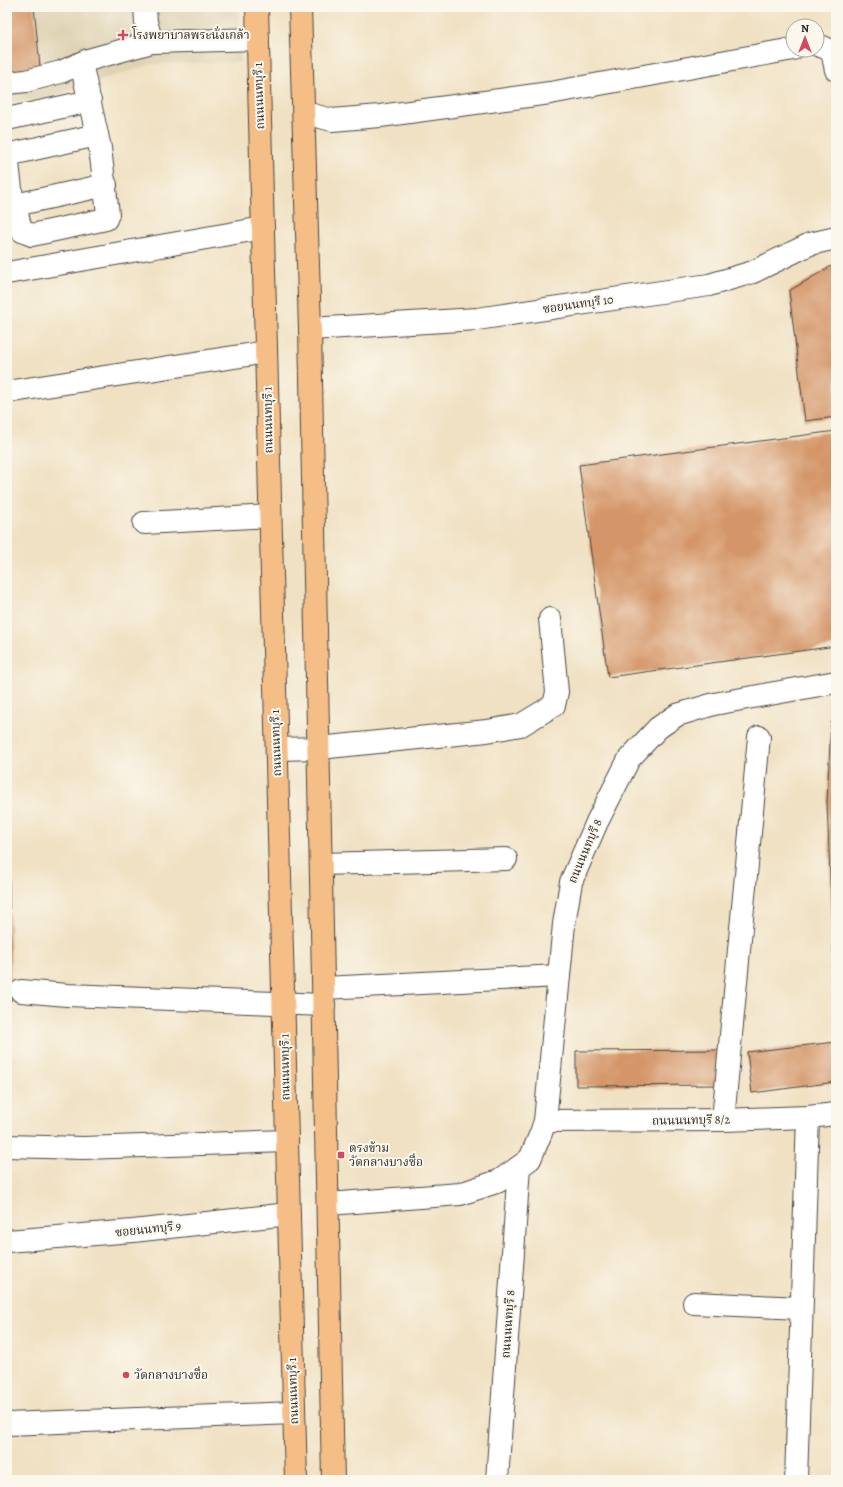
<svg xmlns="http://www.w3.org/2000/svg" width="843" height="1487" viewBox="0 0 843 1487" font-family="Alegreya,'Noto Serif Thai',serif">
  <rect width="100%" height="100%" fill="#fbf7ec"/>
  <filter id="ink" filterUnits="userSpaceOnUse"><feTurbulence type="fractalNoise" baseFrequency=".025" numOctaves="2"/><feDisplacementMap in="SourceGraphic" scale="8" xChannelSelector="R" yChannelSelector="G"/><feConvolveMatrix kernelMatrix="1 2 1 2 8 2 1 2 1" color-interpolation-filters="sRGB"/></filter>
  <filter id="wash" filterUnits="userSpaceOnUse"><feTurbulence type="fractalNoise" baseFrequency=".012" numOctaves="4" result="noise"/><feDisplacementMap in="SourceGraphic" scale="16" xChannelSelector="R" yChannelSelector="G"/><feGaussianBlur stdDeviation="0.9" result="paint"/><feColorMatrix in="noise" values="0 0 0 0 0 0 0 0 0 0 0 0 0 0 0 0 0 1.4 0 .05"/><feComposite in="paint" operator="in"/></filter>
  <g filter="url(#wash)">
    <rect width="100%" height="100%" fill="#f0e1c3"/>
    <path fill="#dfd3b4" d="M7,7H239L241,62L151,64L51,97L7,103Z"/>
    <g id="blocks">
      <g fill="#d49568">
        <path d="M7,7H34L41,76L7,80Z"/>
        <path d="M836,264V417L805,421L789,291L833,265Z"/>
        <path d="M836,431V646L608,677L579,465Z"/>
        <path d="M831,722H836V995H835L827,804Z"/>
        <path d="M7,822H8L11,1001H7Z"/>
        <path d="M836,1042V1082L752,1093L747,1052Z"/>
        <path d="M722,1050V1085L576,1086V1051Z"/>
      </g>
    </g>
  </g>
  <g filter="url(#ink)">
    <use href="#blocks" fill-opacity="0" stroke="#494642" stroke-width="1"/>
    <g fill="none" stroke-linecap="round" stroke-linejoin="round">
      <defs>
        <g id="minor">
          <path d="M145,7L146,22L152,42"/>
          <path d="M817,45C835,50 832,54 836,70"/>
          <path d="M7,83L26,81L61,72L88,60L152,42L258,39"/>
          <path d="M305,113L332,120L380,116L550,93L793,49"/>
          <path d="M7,119L90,101"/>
          <path d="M7,154L12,198"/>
          <path d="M7,155L97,135"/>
          <path d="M7,195C19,203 16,219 22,231L32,235L106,219L108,214L100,148L81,63"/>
          <path d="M15,205L106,185"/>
          <path d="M7,273L263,228"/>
          <path d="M310,329L477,319L709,285L753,272L810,244L836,238"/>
          <path d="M7,392L266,352"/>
          <path d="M144,523L270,516"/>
          <path d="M277,749L319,748L487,731L521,725L554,705L557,692L550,619"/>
          <path d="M321,864L506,859"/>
          <path d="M324,988L559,976"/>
          <path d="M21,991L67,995L324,1005"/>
          <path d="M723,1120L759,737"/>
          <path d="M545,1121L723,1120L808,1117L836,1114"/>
          <path d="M7,1146L83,1148L287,1141"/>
          <path d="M328,1204L460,1194L499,1181L519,1167"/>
          <path d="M7,1241L133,1231L289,1214"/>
          <path d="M694,1303L801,1308"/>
          <path d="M7,1424L294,1413"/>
          <path d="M497,1480L519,1167L530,1159L541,1133L545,1121L564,924L571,882L597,822L629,759L658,728L677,715L714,704L836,682"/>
          <path d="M796,1480L808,1117"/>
        </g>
        <g id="major">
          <path d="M257,7L296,1480"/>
          <path d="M300,7L310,329L333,1480"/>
        </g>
      </defs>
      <use href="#minor" stroke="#494642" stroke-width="24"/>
      <use href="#major" stroke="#494642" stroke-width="24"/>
      <use href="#minor" stroke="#fff" stroke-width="22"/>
      <use href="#major" stroke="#f6be87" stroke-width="22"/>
    </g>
  </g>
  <g fill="#d1495b" stroke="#fbf7ec" stroke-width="1.5">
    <path d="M121 29h4v4h4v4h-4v4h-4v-4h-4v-4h4z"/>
    <rect x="337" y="1151" width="8" height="8" rx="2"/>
    <circle cx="126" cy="1375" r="4"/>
  </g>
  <g text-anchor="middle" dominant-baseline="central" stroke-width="4" stroke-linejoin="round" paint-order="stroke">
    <g font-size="12" fill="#2b2b2b" stroke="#fbf7ec" text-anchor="start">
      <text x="132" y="35">โรงพยาบาลพระนั่งเกล้า</text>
      <text x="349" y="1148">ตรงข้าม<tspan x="349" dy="14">วัดกลางบางซื่อ</tspan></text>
      <text x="134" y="1375">วัดกลางบางซื่อ</text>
    </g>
    <g font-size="12" fill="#2b2b2b" stroke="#fbf7ec">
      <text transform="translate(259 96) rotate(-92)">ถนนนนทบุรี 1</text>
      <text transform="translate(578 304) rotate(-8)">ซอยนนทบุรี 10</text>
      <text transform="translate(268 420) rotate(-91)">ถนนนนทบุรี 1</text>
      <text transform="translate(276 743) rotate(-92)">ถนนนนทบุรี 1</text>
      <text transform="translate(585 851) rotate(-67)">ถนนนนทบุรี 8</text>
      <text transform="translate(285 1067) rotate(-91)">ถนนนนทบุรี 1</text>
      <text transform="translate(691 1120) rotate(-1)">ถนนนนทบุรี 8/2</text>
      <text transform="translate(148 1229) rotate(-6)">ซอยนนทบุรี 9</text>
      <text transform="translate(508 1324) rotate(-86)">ถนนนนทบุรี 8</text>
      <text transform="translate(293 1391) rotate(-92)">ถนนนนทบุรี 1</text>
    </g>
  </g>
  <rect width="843" height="1487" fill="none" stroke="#fbf7ec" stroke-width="24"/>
  <g transform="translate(805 38)"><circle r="19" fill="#fbf7ec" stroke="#a8a59f"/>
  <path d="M0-3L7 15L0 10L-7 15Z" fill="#d1495b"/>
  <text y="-6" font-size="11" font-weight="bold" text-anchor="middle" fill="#2b2b2b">N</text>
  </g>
</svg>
